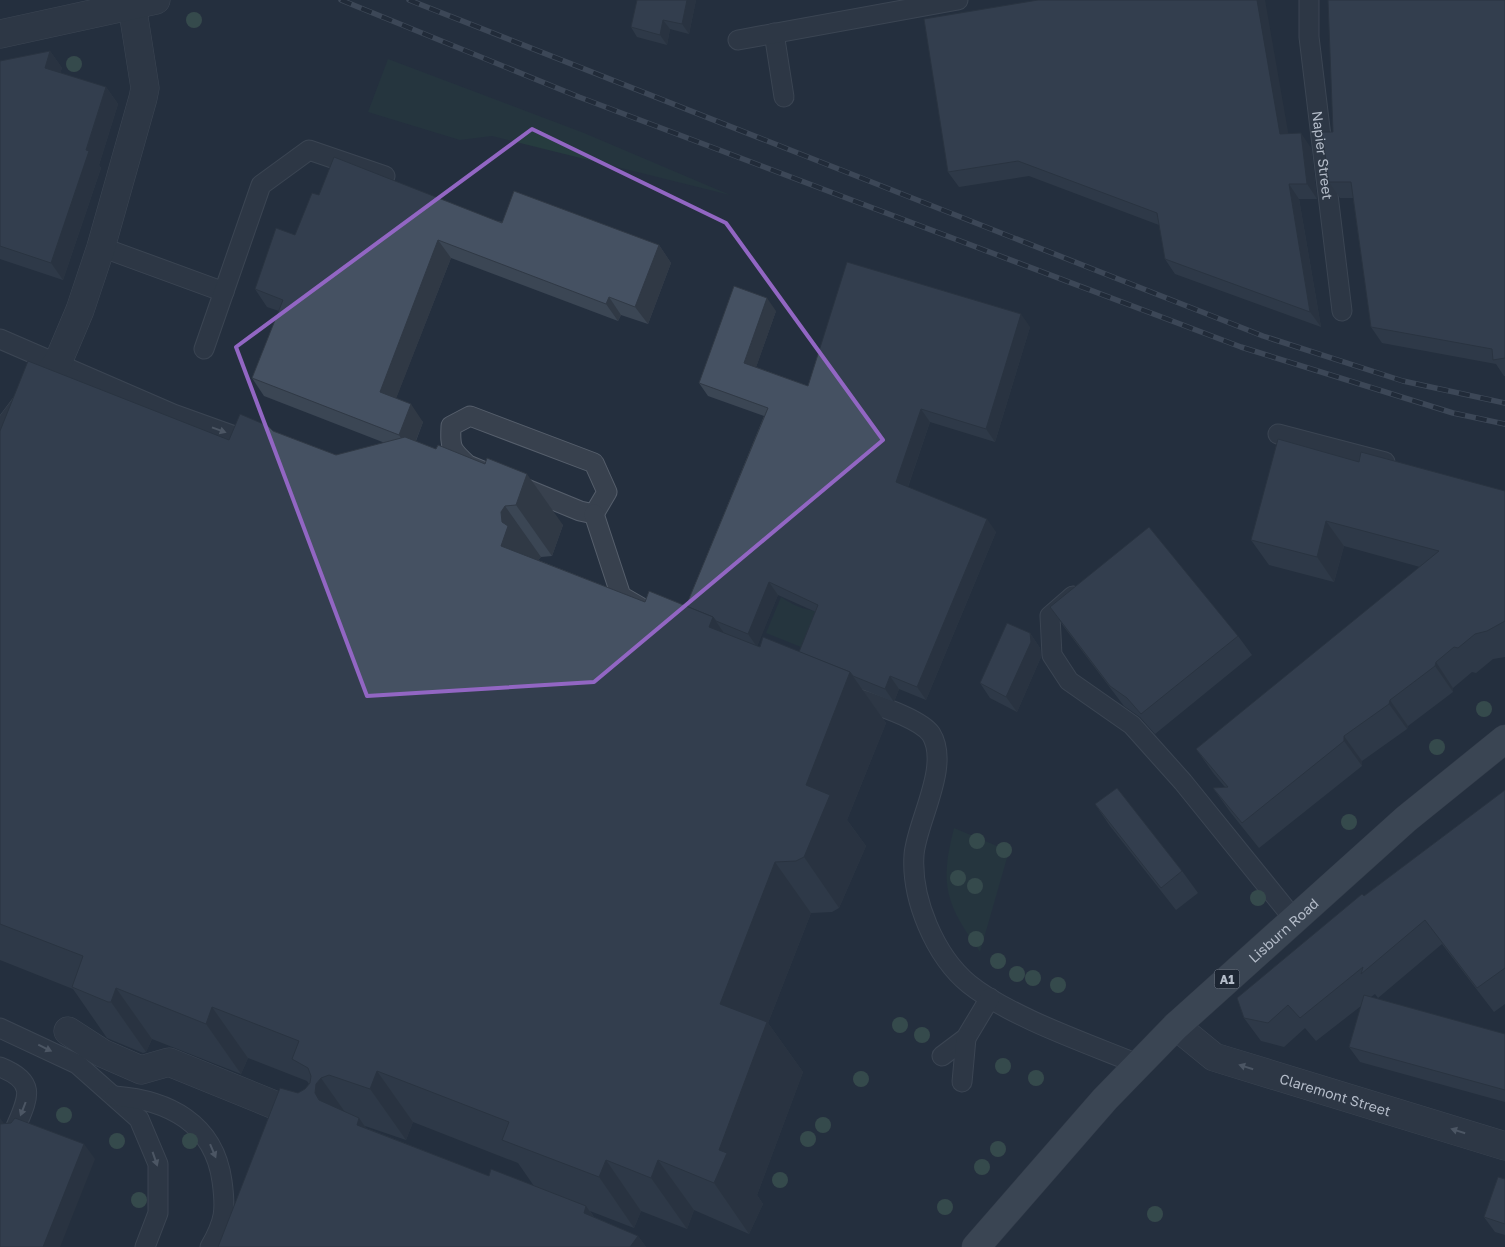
<svg xmlns="http://www.w3.org/2000/svg" width="1505" height="1247" viewBox="0 0 1505 1247" font-family="'Golos Text',sans-serif">
  <rect width="100%" height="100%" fill="#242f3e"/>
  <g fill="#263c3f">
    <path d="M388,59L584,133L730,195L492,136L460,140L368,112Z"/>
    <path d="M781,597C797,608 808,611 827,612L811,651L766,633Z"/>
    <path d="M954,828L1009,851L980,952C946,904 939,886 954,828Z"/>
  </g>
  <g fill="none" stroke-linecap="round" stroke-linejoin="round">
    <defs>
      <g id="service">
        <path id="s1" d="M1309,0V37L1342,311"/>
        <path d="M774,33L784,97"/>
        <path d="M738,40L958,0"/>
        <path d="M101,247L224,292"/>
        <path d="M0,339L173,414L254,443"/>
        <path d="M204,349L261,185L309,150L385,176"/>
        <path d="M470,416L594,463L607,492L594,514L580,511L468,465C451,450 450,448 451,426Z"/>
        <path d="M1278,434L1385,462"/>
        <path d="M594,514L621,596L640,607"/>
        <path d="M1073,596L1050,616L1052,655L1069,681L1132,725L1183,782L1293,918"/>
        <path d="M849,695C869,703 919,717 931,734C951,766 916,823 914,855C911,899 935,956 969,984C1010,1017 1089,1044 1140,1065"/>
        <path d="M0,1028L77,1064L139,1119L158,1164V1213L145,1247"/>
        <path d="M942,1056L966,1038L990,998"/>
        <path d="M0,1067C38,1082 28,1098 15,1129"/>
        <path d="M962,1082L966,1038"/>
        <path d="M115,1096C168,1100 214,1123 222,1181C226,1210 225,1221 210,1247"/>
      </g>
      <path id="pedestrian" d="M68,1031L102,1053L141,1070L169,1062L309,1119"/>
      <g id="minor">
        <path d="M0,439L58,362L80,310L101,247L143,98L145,88L132,5"/>
        <path id="s2" d="M1176,1026L1214,1057L1505,1146"/>
      </g>
      <path id="tertiary" d="M0,34L156,0"/>
      <g id="primary">
        <path id="s3" d="M976,1247L1105,1099L1176,1026L1406,819L1505,739"/>
      </g>
    </defs>
    <use href="#service" stroke="#565f6c" stroke-width="21"/>
    <use href="#pedestrian" stroke="#565f6c" stroke-width="29"/>
    <use href="#minor" stroke="#565f6c" stroke-width="29"/>
    <use href="#tertiary" stroke="#565f6c" stroke-width="29"/>
    <use href="#primary" stroke="#414a57" stroke-width="29"/>
    <use href="#service" stroke="#38414e" stroke-width="19"/>
    <use href="#pedestrian" stroke="#38414e" stroke-width="28"/>
    <use href="#minor" stroke="#38414e" stroke-width="28"/>
    <use href="#tertiary" stroke="#38414e" stroke-width="28"/>
    <use href="#primary" stroke="#56606e" stroke-width="28"/>
    <defs>
      <g id="rail">
        <path d="M341,0L579,97L1241,347L1453,413L1505,424"/>
        <path d="M409,0L1263,336L1403,381L1505,403"/>
      </g>
    </defs>
    <use href="#rail" stroke="#5a6575" stroke-width="5.5"/>
    <use href="#rail" stroke="#1d2633" stroke-width="4" stroke-dasharray="11" stroke-linecap="butt"/>
  </g>
  <g fill="#4b6a5d">
    <circle cx="194" cy="20" r="8"/>
    <circle cx="74" cy="64" r="8"/>
    <circle cx="1484" cy="709" r="8"/>
    <circle cx="1437" cy="747" r="8"/>
    <circle cx="1349" cy="822" r="8"/>
    <circle cx="977" cy="841" r="8"/>
    <circle cx="1004" cy="850" r="8"/>
    <circle cx="958" cy="878" r="8"/>
    <circle cx="975" cy="886" r="8"/>
    <circle cx="1258" cy="898" r="8"/>
    <circle cx="976" cy="939" r="8"/>
    <circle cx="998" cy="961" r="8"/>
    <circle cx="1017" cy="974" r="8"/>
    <circle cx="1033" cy="978" r="8"/>
    <circle cx="1058" cy="985" r="8"/>
    <circle cx="900" cy="1025" r="8"/>
    <circle cx="922" cy="1035" r="8"/>
    <circle cx="1003" cy="1066" r="8"/>
    <circle cx="1036" cy="1078" r="8"/>
    <circle cx="861" cy="1079" r="8"/>
    <circle cx="64" cy="1115" r="8"/>
    <circle cx="823" cy="1125" r="8"/>
    <circle cx="808" cy="1139" r="8"/>
    <circle cx="117" cy="1141" r="8"/>
    <circle cx="190" cy="1141" r="8"/>
    <circle cx="998" cy="1149" r="8"/>
    <circle cx="982" cy="1167" r="8"/>
    <circle cx="780" cy="1180" r="8"/>
    <circle cx="139" cy="1200" r="8"/>
    <circle cx="945" cy="1207" r="8"/>
    <circle cx="1155" cy="1214" r="8"/>
  </g>
  <g fill="#3b4654" fill-rule="evenodd">
    <path d="M696,0L689,34L670,29L667,45L637,37L631,27Z"/>
    <path d="M1505,0V376H1504L1496,364L1382,343L1371,327L1353,198H1340L1329,182L1333,132Z"/>
    <path d="M924,19L1311,148L1317,199H1299L1321,327L1175,274L1165,259L1159,225L1029,176L959,187L948,172Z"/>
    <path d="M50,51L62,68L60,73L106,87L118,104L99,165L101,168L63,280L0,259V61Z"/>
    <path d="M319,195L659,245L671,263L648,324L621,315L618,321L451,258L396,398L423,422L416,441L563,525L552,556L541,557L538,560L645,602L686,606L764,416L708,396L699,383L776,311L756,367L808,386L1030,327L995,442L930,422L908,487L996,532L926,700L899,689L894,702L862,689L886,723L847,820L866,846L839,908L832,912L811,913L768,1023L803,1072L757,1195L763,1204L749,1234L694,1210L687,1229L641,1211L634,1228L590,1211L594,1217L638,1236L646,1247H218L298,1093L305,1089L309,1084L307,1081L248,1058L241,1074L152,1039L146,1052L143,1053L107,1038L73,989L0,960V431L229,440L273,431L336,455L385,443L264,396L252,378L279,311L267,307L255,289L295,235ZM778,595L816,612L799,652L757,646ZM413,1122L518,1163L534,1186L489,1176L366,1128L365,1126L406,1140Z"/>
    <path d="M1359,462L1505,491V657L1493,659L1476,673L1472,672L1453,688V692L1408,726L1407,729L1362,761V766L1259,848L1231,813L1213,788L1225,787L1214,774L1196,749L1420,567L1344,546L1334,582L1269,565L1251,540Z"/>
    <path d="M1050,607L1238,636L1252,655L1155,734L1140,717L1124,706L1064,627Z"/>
    <path d="M1030,633L1040,648L1041,657L1017,712L990,698L980,683Z"/>
    <path d="M1505,790V1004L1494,1012L1442,944L1378,998L1375,994L1371,997L1505,1034V1102L1360,1062L1349,1047L1361,1006L1316,1041L1305,1028L1284,1047L1261,1041L1244,1018L1364,896Z"/>
    <path d="M1095,804L1182,871L1198,893L1176,910L1110,826Z"/>
    <path d="M1505,1179V1235L1495,1232L1484,1217Z"/>
  </g>
  <g fill="#303945">
    <path d="M687,0H696L689,34L682,24Z"/>
    <path d="M1257,0H1265L1291,149L1280,134Z"/>
    <path d="M663,20L670,29L667,45L660,35Z"/>
    <path d="M50,51L62,68L56,85L45,68Z"/>
    <path d="M106,87L118,104L99,165L101,168L63,280L51,263Z"/>
    <path d="M1301,133L1311,148L1317,199L1307,184Z"/>
    <path d="M1289,184L1299,199L1321,327L1310,312Z"/>
    <path d="M438,240L451,258L392,409L380,392Z"/>
    <path d="M659,245L671,263L648,324L635,307Z"/>
    <path d="M609,297L621,315L618,321L606,304Z"/>
    <path d="M767,298L776,311L753,376L744,363Z"/>
    <path d="M1021,314L1030,327L995,442L986,429Z"/>
    <path d="M411,404L423,422L411,453L399,435Z"/>
    <path d="M921,409L930,422L905,495L896,482Z"/>
    <path d="M527,474L563,525L552,556L516,505Z"/>
    <path d="M505,506L541,557L536,562L501,546L502,522L501,512Z"/>
    <path d="M987,519L996,532L926,700L917,687Z"/>
    <path d="M1326,521L1344,546L1334,582L1317,557Z"/>
    <path d="M769,582L778,595L757,647L748,634Z"/>
    <path d="M713,617L748,668L709,627Z"/>
    <path d="M1030,633L1040,648L1041,657L1017,712L1006,697Z"/>
    <path d="M1436,662L1453,688V692L1435,666Z"/>
    <path d="M850,672L886,723L847,820L866,846L839,908L804,857L806,785Z"/>
    <path d="M890,676L899,689L894,702L885,689Z"/>
    <path d="M1390,700L1408,726L1407,729L1389,704Z"/>
    <path d="M1344,736L1362,761V766L1344,741Z"/>
    <path d="M775,862L811,913L768,1023L803,1072L757,1195L763,1204L749,1234L714,1183L719,1150L720,1004Z"/>
    <path d="M116,988L152,1039L146,1052L111,1002Z"/>
    <path d="M212,1007L248,1058L241,1074L206,1024Z"/>
    <path d="M377,1071L413,1122L406,1140L370,1089Z"/>
    <path d="M321,1078L357,1129L319,1100L315,1093L316,1084Z"/>
    <path d="M0,1118L5,1125L0,1127Z"/>
    <path d="M359,1118L395,1169L357,1125Z"/>
    <path d="M84,1144L95,1159L60,1247H43Z"/>
    <path d="M606,1160L641,1211L634,1228L599,1177Z"/>
    <path d="M658,1160L694,1210L687,1229L651,1178Z"/>
    <path d="M586,1206L615,1247L584,1213Z"/>
    <path d="M638,1236L646,1247H630Z"/>
  </g>
  <g fill="#455162" stroke="#303945">
    <path d="M637,0H687L682,24L663,20L660,35L631,27Z"/>
    <path d="M1038,0H1257L1280,134L1301,133L1307,184H1289L1310,312L1165,259L1157,213L1018,161L948,172L924,19Z"/>
    <path d="M1328,0H1505V358L1493,360L1492,349L1371,327L1351,182H1329L1322,132H1333Z"/>
    <path d="M50,51L45,68L106,87L86,150L89,151L51,263L0,246V61Z"/>
    <path d="M334,157L502,223L514,191L659,245L635,307L609,297L606,304L438,240L380,392L411,404L399,435L252,378L283,300L255,289L276,228L295,235L312,193L319,195Z"/>
    <path d="M847,262L1021,314L986,429L921,409L896,482L987,519L917,687L890,676L885,689L853,676L850,672L799,652L818,605L769,582L748,634L716,621L713,617L686,606L768,408L699,383L734,286L767,298L744,363L808,386Z"/>
    <path d="M28,361L229,440L240,414L268,426L273,431L336,455L405,437L436,449L438,445L485,464L487,458L527,474L516,505L505,506L501,512L502,522L508,526L501,546L645,602L649,591L713,617L709,627L760,647L763,637L850,672L806,785L830,795L804,857L796,861L775,862L720,1004L767,1022L719,1150L727,1153L714,1183L658,1160L651,1178L606,1160L599,1177L502,1140L509,1122L377,1071L370,1089L329,1075L321,1078L316,1084L315,1093L319,1100L359,1118L357,1125L489,1176L491,1169L586,1206L584,1213L638,1236L630,1247H218L280,1088L298,1093L305,1089L310,1083L311,1076L308,1068L292,1059L299,1041L212,1007L206,1024L116,988L111,1002H108L72,987L83,956L0,924V431Z"/>
    <path d="M1278,439L1359,462L1361,452L1505,491V621L1487,631L1475,634L1458,648L1454,647L1436,662L1435,666L1390,700L1389,704L1344,736V741L1242,823L1213,788L1228,787L1196,749L1439,551L1326,521L1317,557L1251,540Z"/>
    <path d="M1149,527L1238,636L1141,714L1127,698L1110,686L1050,607Z"/>
    <path d="M1007,623L1030,633L1031,642L1006,697L980,683Z"/>
    <path d="M1117,788L1182,871L1161,888L1095,804Z"/>
    <path d="M1505,790V968L1477,988L1425,920L1361,974L1363,967L1300,1018L1288,1005L1268,1023L1244,1018L1237,998L1362,894L1364,896Z"/>
    <path d="M1364,995L1505,1034V1090L1349,1047Z"/>
    <path d="M15,1118L84,1144L43,1247H0V1124L11,1123Z"/>
    <path d="M1498,1177L1505,1179V1224L1484,1217Z"/>
  </g>
  <defs><path id="oneway-solid" d="M-6-.8H1V-3.2L6.5 0L1 3.2V.8H-6Z" transform="scale(1.25)"/></defs>
  <g fill="#7c8592">
    <use href="#oneway-solid" transform="translate(219 430) rotate(20)"/>
    <use href="#oneway-solid" transform="translate(45 1048) rotate(26)"/>
    <use href="#oneway-solid" transform="translate(1246 1067) rotate(-163)"/>
    <use href="#oneway-solid" transform="translate(23 1109) rotate(111)"/>
    <use href="#oneway-solid" transform="translate(1458 1131) rotate(-163)"/>
    <use href="#oneway-solid" transform="translate(213 1151) rotate(67)"/>
    <use href="#oneway-solid" transform="translate(155 1159) rotate(71)"/>
  </g>
  <path d="M0 0H1505V1247H0ZM532,129L726,223L883,440L594,682L367,696L236,347Z" fill="#242f3e" fill-opacity=".55" fill-rule="evenodd"/>
  <path fill="none" stroke="#9266c3" stroke-width="4" stroke-linejoin="round" d="M532,129L726,223L883,440L594,682L367,696L236,347Z"/>
  <g text-anchor="middle" dominant-baseline="central" stroke-width="4.5" stroke-linejoin="round" paint-order="stroke">
    <rect fill="#1d2633" stroke="#878f9c" stroke-width="1" x="1214.5" y="969.5" width="25" height="19" rx="4"/>
    <g font-size="12" font-weight="bold" fill="#b4bcc9">
      <text x="1227" y="979">A1</text>
    </g>
    <g font-size="14" fill="#b4bcc9" stroke="#1d2633">
      <text stroke="none"><textPath href="#s1" startOffset="156">Napier Street</textPath></text>
      <text stroke="none"><textPath href="#s3" startOffset="442">Lisburn Road</textPath></text>
      <text stroke="none"><textPath href="#s2" startOffset="176">Claremont Street</textPath></text>
    </g>
  </g>
</svg>
